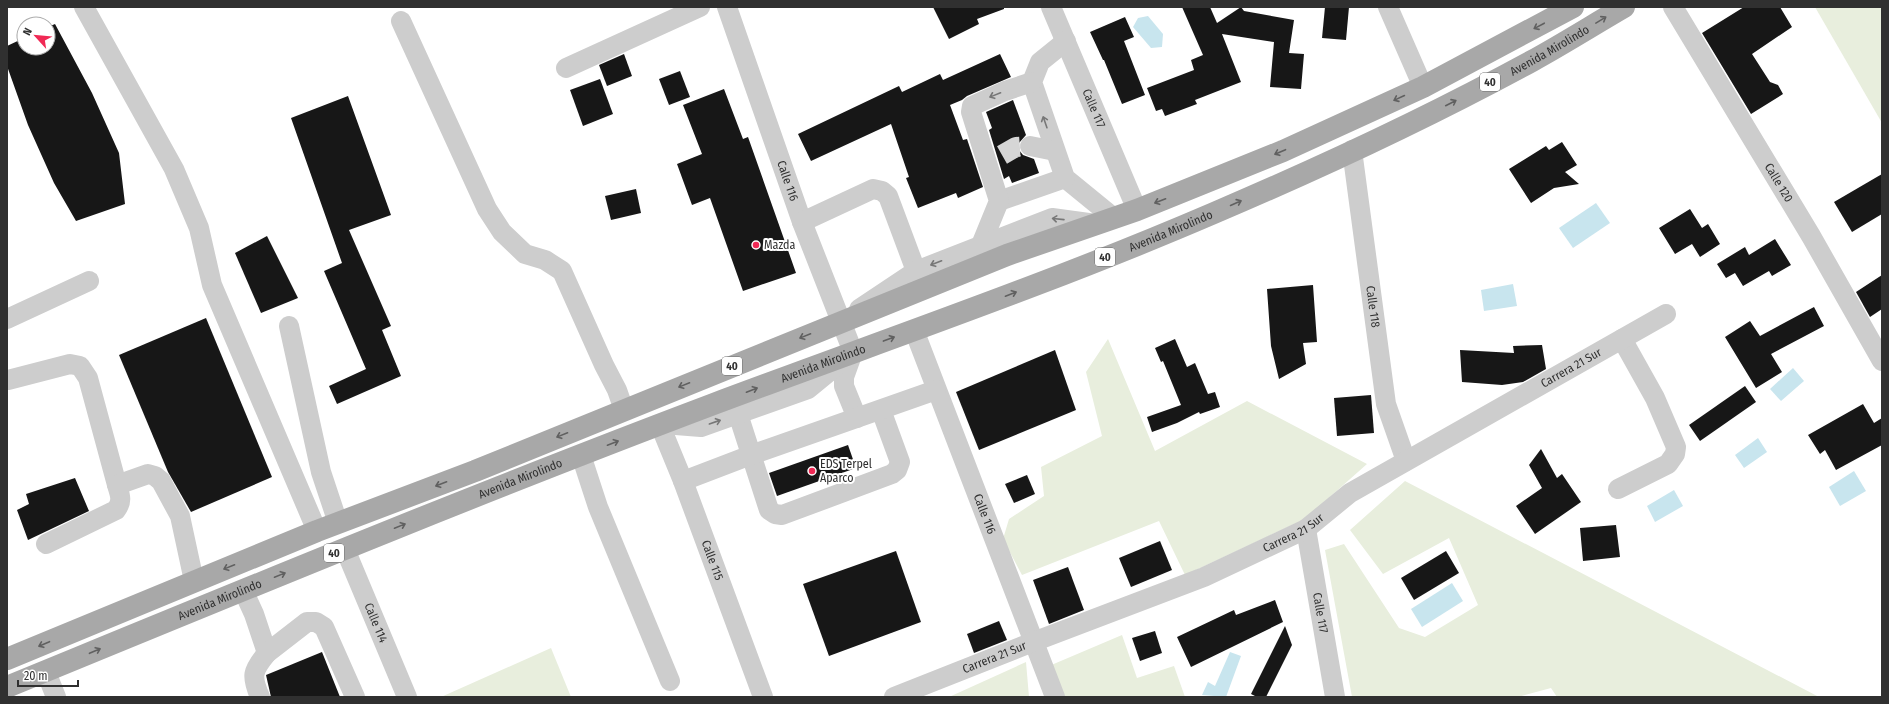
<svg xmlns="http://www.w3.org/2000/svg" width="1889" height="704" viewBox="0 0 1889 704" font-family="'Fira Sans Condensed',sans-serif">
  <rect width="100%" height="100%" fill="#fff"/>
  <g fill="#e8eedd">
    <path d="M1815,7H1882V123Z"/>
    <path d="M1108,339L1155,451L1247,401L1367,464L1305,519L1185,575L1159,521L1022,575L1003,539L1009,519L1044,496L1041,467L1102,436L1086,372Z"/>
    <path d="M1405,481L1819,697H1557L1551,688L1518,697H1352L1325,550L1344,544L1399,628L1425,637L1478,605L1449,538L1383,574L1350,530Z"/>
    <path d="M1122,635L1137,678L1174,666L1185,697H1062L1049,666Z"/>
    <path d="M551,648L571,697H441Z"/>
    <path d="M1026,662L1029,697H949Z"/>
  </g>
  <g fill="#c8e5ee">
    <path d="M1148,16L1163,34L1162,47L1151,48L1133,27L1138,18Z"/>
    <path d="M1596,203L1610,223L1573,248L1559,228Z"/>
    <path d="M1513,284L1517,306L1484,311L1481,290Z"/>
    <path d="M1793,368L1804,381L1781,401L1770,389Z"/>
    <path d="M1758,438L1767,452L1744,468L1735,455Z"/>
    <path d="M1854,471L1866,491L1840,506L1829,487Z"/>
    <path d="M1674,490L1683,506L1655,522L1647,506Z"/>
    <path d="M1452,583L1463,601L1422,627L1411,609Z"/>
    <path d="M1230,652L1241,656L1226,697L1202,695L1208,682L1215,686Z"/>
  </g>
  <g fill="#171717">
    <path d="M933,7H1004V9L977,19L979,24L949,39Z"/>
    <path d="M1182,7H1210L1217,23L1241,7L1244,11L1294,20L1289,53L1304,54L1301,89L1270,87L1274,42L1222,34L1241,82L1195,100L1197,104L1165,116L1162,109L1156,111L1147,88L1194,70L1191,60L1203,55Z"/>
    <path d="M1325,7H1349L1346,40L1322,38Z"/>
    <path d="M1744,7H1780L1792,27L1752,54L1770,82L1778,85L1783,94L1751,114L1702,33Z"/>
    <path d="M1125,17L1134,37L1124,41L1145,95L1122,104L1104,60H1103L1090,32Z"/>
    <path d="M55,24L92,93L119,153L125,204L76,221L54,183L28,125L7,66V46L24,38V48H48V27Z"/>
    <path d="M624,54L632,76L607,86L599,65Z"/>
    <path d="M1000,54L1011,77L967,96L962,100L950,105L963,140L967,139L983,187L958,198L956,193L918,208L906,178L909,177L891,124L811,161L798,134L899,86L902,92L940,74L943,80Z"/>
    <path d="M680,71L690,97L669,105L659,79Z"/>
    <path d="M600,79L613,114L583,126L570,90Z"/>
    <path d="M724,89L743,139L748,137L796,273L743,291L710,198L692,205L677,164L702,154L683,105Z"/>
    <path d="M348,96L391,215L349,230L391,326L382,330L401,376L337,404L329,386L366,369L324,271L342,263L291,118Z"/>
    <path d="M1013,100L1026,135L1019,143V150L1023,155L1034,159L1039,173L1012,183L1009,176L1004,179L989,130L992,128L986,112Z"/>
    <path d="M1562,142L1577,165L1565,172L1579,184L1554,188L1531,203L1509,169L1546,146L1549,150Z"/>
    <path d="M1882,174V214L1852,232L1834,202Z"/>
    <path d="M636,189L641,213L611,220L605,196Z"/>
    <path d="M1690,209L1702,228L1708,224L1720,244L1700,257L1692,244L1675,254L1659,228Z"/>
    <path d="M267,236L298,298L261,313L235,253Z"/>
    <path d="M1775,239L1791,265L1772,276L1769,271L1743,286L1735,273L1726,278L1717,264L1745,247L1749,255Z"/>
    <path d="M1882,275V309L1870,317L1856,292Z"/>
    <path d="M1313,285L1317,342L1303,343L1306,364L1279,379L1271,346L1267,289Z"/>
    <path d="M1814,307L1824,326L1771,354L1782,372L1756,388L1725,337L1750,321L1760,336Z"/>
    <path d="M206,318L272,477L191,512L168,472L119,355Z"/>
    <path d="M1175,339L1187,367L1195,363L1208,394L1215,392L1220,407L1200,414L1199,412L1177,423L1152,432L1147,417L1181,405L1163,361L1161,362L1155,348Z"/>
    <path d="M1542,345L1546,369L1523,382L1502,385L1462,382L1460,350L1514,353L1513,346Z"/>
    <path d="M1055,350L1076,410L979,450L956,392Z"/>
    <path d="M1745,386L1756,402L1700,441L1689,425Z"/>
    <path d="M1371,395L1374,433L1337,436L1334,398Z"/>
    <path d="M1863,404L1874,423L1882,418V445L1836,470L1825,450L1820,454L1808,435Z"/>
    <path d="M848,445L856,468L777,496L769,473Z"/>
    <path d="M1541,449L1557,478L1562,474L1581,502L1535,534L1516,506L1542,488L1529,465Z"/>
    <path d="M1027,475L1035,494L1014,503L1005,484Z"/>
    <path d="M75,478L89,511L28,540L17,510L29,504L26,494Z"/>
    <path d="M1616,525L1620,557L1583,561L1580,528Z"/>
    <path d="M1160,541L1172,570L1131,587L1119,558Z"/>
    <path d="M896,551L921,622L829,656L803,584Z"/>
    <path d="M1446,551L1459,573L1414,600L1401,578Z"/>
    <path d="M1068,567L1084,610L1049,624L1033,580Z"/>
    <path d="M1275,600L1283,622L1191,667L1177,637L1234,610L1236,615Z"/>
    <path d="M999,621L1007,640L974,653L967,634Z"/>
    <path d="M1285,626L1292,645L1266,697H1257L1251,694Z"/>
    <path d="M1155,631L1162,653L1140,661L1132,638Z"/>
    <path d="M322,652L340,697H271L266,675Z"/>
  </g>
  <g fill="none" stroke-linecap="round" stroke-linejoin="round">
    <path stroke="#d6d6d6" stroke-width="20" stroke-dasharray="20 10" stroke-linecap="butt" d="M1002,155L1016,147L1030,146"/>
    <g stroke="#cdcdcd" stroke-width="20">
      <path d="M84,7L174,169L199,228L212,285L317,531"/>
      <path id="s1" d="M727,7L802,222L853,352"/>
      <path id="s2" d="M1051,7L1137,210"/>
      <path d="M1388,7L1423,87"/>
      <path id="s3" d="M1673,7L1811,236L1882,361"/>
      <path d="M401,21L487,209L502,232L525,254L545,260L562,271L604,365L617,390L624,410"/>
      <path d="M1066,41L1040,62L1032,82L1065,178L1114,218"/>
      <path d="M566,68L700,7"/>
      <path d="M1030,146L1055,151"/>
      <path id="s4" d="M1352,150L1386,404L1406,461"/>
      <path d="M999,201L1065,178"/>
      <path d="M802,222L873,189L882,191L888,196L916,271"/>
      <path d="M981,245L999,201L971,112L972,106L1005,91L1032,82"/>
      <path d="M859,309L916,271L1052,218L1096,224"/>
      <path d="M7,319L89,281"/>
      <path d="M289,326L321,472L338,523"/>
      <path id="s5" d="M914,330L1055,697"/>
      <path d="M853,352L844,377V386L857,418"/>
      <path d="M8,380L70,364L80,366L88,378L117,485"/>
      <path d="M738,414L769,510L775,514L782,515L892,474L897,470L900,462L881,410"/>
      <path d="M663,424L701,427L808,389L847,357"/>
      <path id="s6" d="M660,425L683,481L763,697"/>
      <path d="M581,455L598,507L670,681"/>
      <path d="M683,481L751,455L936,390"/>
      <path d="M1618,489L1668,464L1675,454L1676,447L1655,398L1622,339"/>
      <path id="s7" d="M1306,529L1335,697"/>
      <path d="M46,544L116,510C123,501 120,495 117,485L148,474L155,476L161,481L180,516L194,581"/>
      <path id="s8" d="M345,549L407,697"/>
      <path d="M243,590L254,614L267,653C252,671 251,676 260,697"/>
      <path d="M267,653L307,622H316L324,627L355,697"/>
      <path d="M46,672L56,697"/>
      <path id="s9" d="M894,697L1033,642L1204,577L1306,529L1350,493L1666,314"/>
    </g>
    <g stroke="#a8a8a8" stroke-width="22">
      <path d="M7,659L317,531L475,471L1007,255L1137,210L1283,151L1423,87L1573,7"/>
      <path id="s10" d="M7,687C241,591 475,494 711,405C879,342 1049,284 1214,213C1322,167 1429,117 1532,61C1563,44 1593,25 1624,7"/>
    </g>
  </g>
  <defs><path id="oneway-shaft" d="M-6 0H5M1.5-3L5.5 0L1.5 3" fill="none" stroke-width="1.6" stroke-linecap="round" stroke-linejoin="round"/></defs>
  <g stroke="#606060">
    <use href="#oneway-shaft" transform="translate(1601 20) rotate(-31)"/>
    <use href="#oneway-shaft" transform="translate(1539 26) rotate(152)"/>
    <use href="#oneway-shaft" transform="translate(1399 98) rotate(155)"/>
    <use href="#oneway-shaft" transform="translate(1451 103) rotate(-27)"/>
    <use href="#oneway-shaft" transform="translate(1280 152) rotate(157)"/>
    <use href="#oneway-shaft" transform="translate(1160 201) rotate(159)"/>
    <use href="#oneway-shaft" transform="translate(1236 203) rotate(-24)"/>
    <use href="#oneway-shaft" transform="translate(1011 294) rotate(-21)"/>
    <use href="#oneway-shaft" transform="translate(805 336) rotate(158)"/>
    <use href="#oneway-shaft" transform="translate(889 339) rotate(-20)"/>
    <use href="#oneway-shaft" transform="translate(684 385) rotate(158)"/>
    <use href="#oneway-shaft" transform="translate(752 390) rotate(-21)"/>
    <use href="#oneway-shaft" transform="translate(562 435) rotate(158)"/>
    <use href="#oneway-shaft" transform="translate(613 443) rotate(-21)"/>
    <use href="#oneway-shaft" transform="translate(441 484) rotate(159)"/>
    <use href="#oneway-shaft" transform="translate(400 526) rotate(-22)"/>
    <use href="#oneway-shaft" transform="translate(229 567) rotate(158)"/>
    <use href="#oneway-shaft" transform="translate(280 575) rotate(-22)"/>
    <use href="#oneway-shaft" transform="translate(44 644) rotate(157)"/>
    <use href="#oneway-shaft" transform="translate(95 651) rotate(-23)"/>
  </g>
  <g stroke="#777">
    <use href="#oneway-shaft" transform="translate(995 95) rotate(158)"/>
    <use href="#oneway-shaft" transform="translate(1045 122) rotate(-109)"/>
    <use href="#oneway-shaft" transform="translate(1058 219) rotate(-174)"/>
    <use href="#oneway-shaft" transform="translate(936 263) rotate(159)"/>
    <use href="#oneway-shaft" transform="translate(715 422) rotate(-19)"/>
  </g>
  <g fill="#f02955" stroke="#fff" stroke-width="1.5">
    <circle cx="756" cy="245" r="4"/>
    <circle cx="812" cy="471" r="4"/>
  </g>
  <g text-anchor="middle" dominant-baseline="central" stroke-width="4" stroke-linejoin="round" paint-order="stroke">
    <g fill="#fff" stroke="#6e6e6e" stroke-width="1">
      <rect x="1480" y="73" width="20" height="18" rx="3"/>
      <rect x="1095" y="248" width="20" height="18" rx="3"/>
      <rect x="722" y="357" width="20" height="18" rx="3"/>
      <rect x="324" y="544" width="20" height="18" rx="3"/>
    </g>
    <g font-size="11" font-weight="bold" fill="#303030">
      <text x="1490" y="82">40</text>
      <text x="1105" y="257">40</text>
      <text x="732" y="366">40</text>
      <text x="334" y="553">40</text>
    </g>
    <g font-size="12" fill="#303030" stroke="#fff">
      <text stroke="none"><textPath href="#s10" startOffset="1670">Avenida Mirolindo</textPath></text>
      <text stroke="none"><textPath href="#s2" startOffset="110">Calle 117</textPath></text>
      <text stroke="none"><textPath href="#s1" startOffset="184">Calle 116</textPath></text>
      <text stroke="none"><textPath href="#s3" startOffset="205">Calle 120</textPath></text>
      <text stroke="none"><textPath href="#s10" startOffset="1250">Avenida Mirolindo</textPath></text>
      <text stroke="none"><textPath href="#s4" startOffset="158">Calle 118</textPath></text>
      <text stroke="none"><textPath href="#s10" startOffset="878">Avenida Mirolindo</textPath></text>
      <text stroke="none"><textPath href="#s9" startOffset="756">Carrera 21 Sur</textPath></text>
      <text stroke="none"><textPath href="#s10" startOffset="554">Avenida Mirolindo</textPath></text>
      <text stroke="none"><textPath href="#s5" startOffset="197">Calle 116</textPath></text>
      <text stroke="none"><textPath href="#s9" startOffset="432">Carrera 21 Sur</textPath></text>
      <text stroke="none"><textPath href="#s6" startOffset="145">Calle 115</textPath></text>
      <text stroke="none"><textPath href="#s10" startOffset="230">Avenida Mirolindo</textPath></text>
      <text stroke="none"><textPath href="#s7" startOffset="85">Calle 117</textPath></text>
      <text stroke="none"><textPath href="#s8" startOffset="80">Calle 114</textPath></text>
      <text stroke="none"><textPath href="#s9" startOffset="108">Carrera 21 Sur</textPath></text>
    </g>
    <g font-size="12" fill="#303030" stroke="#fff" text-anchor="start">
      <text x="764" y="245">Mazda</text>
      <text x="820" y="464">EDS Terpel<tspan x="820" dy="14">Aparco</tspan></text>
    </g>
  </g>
  <rect width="1889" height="704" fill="none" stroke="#303030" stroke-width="16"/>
  <g transform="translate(36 36) rotate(297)"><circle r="19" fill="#ffffff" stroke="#acacac"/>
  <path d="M0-3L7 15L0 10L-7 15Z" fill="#f02955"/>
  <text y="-6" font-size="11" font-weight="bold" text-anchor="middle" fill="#303030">N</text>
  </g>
  <path d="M18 680v6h60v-6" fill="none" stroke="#303030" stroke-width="2"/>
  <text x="24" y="680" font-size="12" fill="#303030" stroke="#ffffff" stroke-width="3" paint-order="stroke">20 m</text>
</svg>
